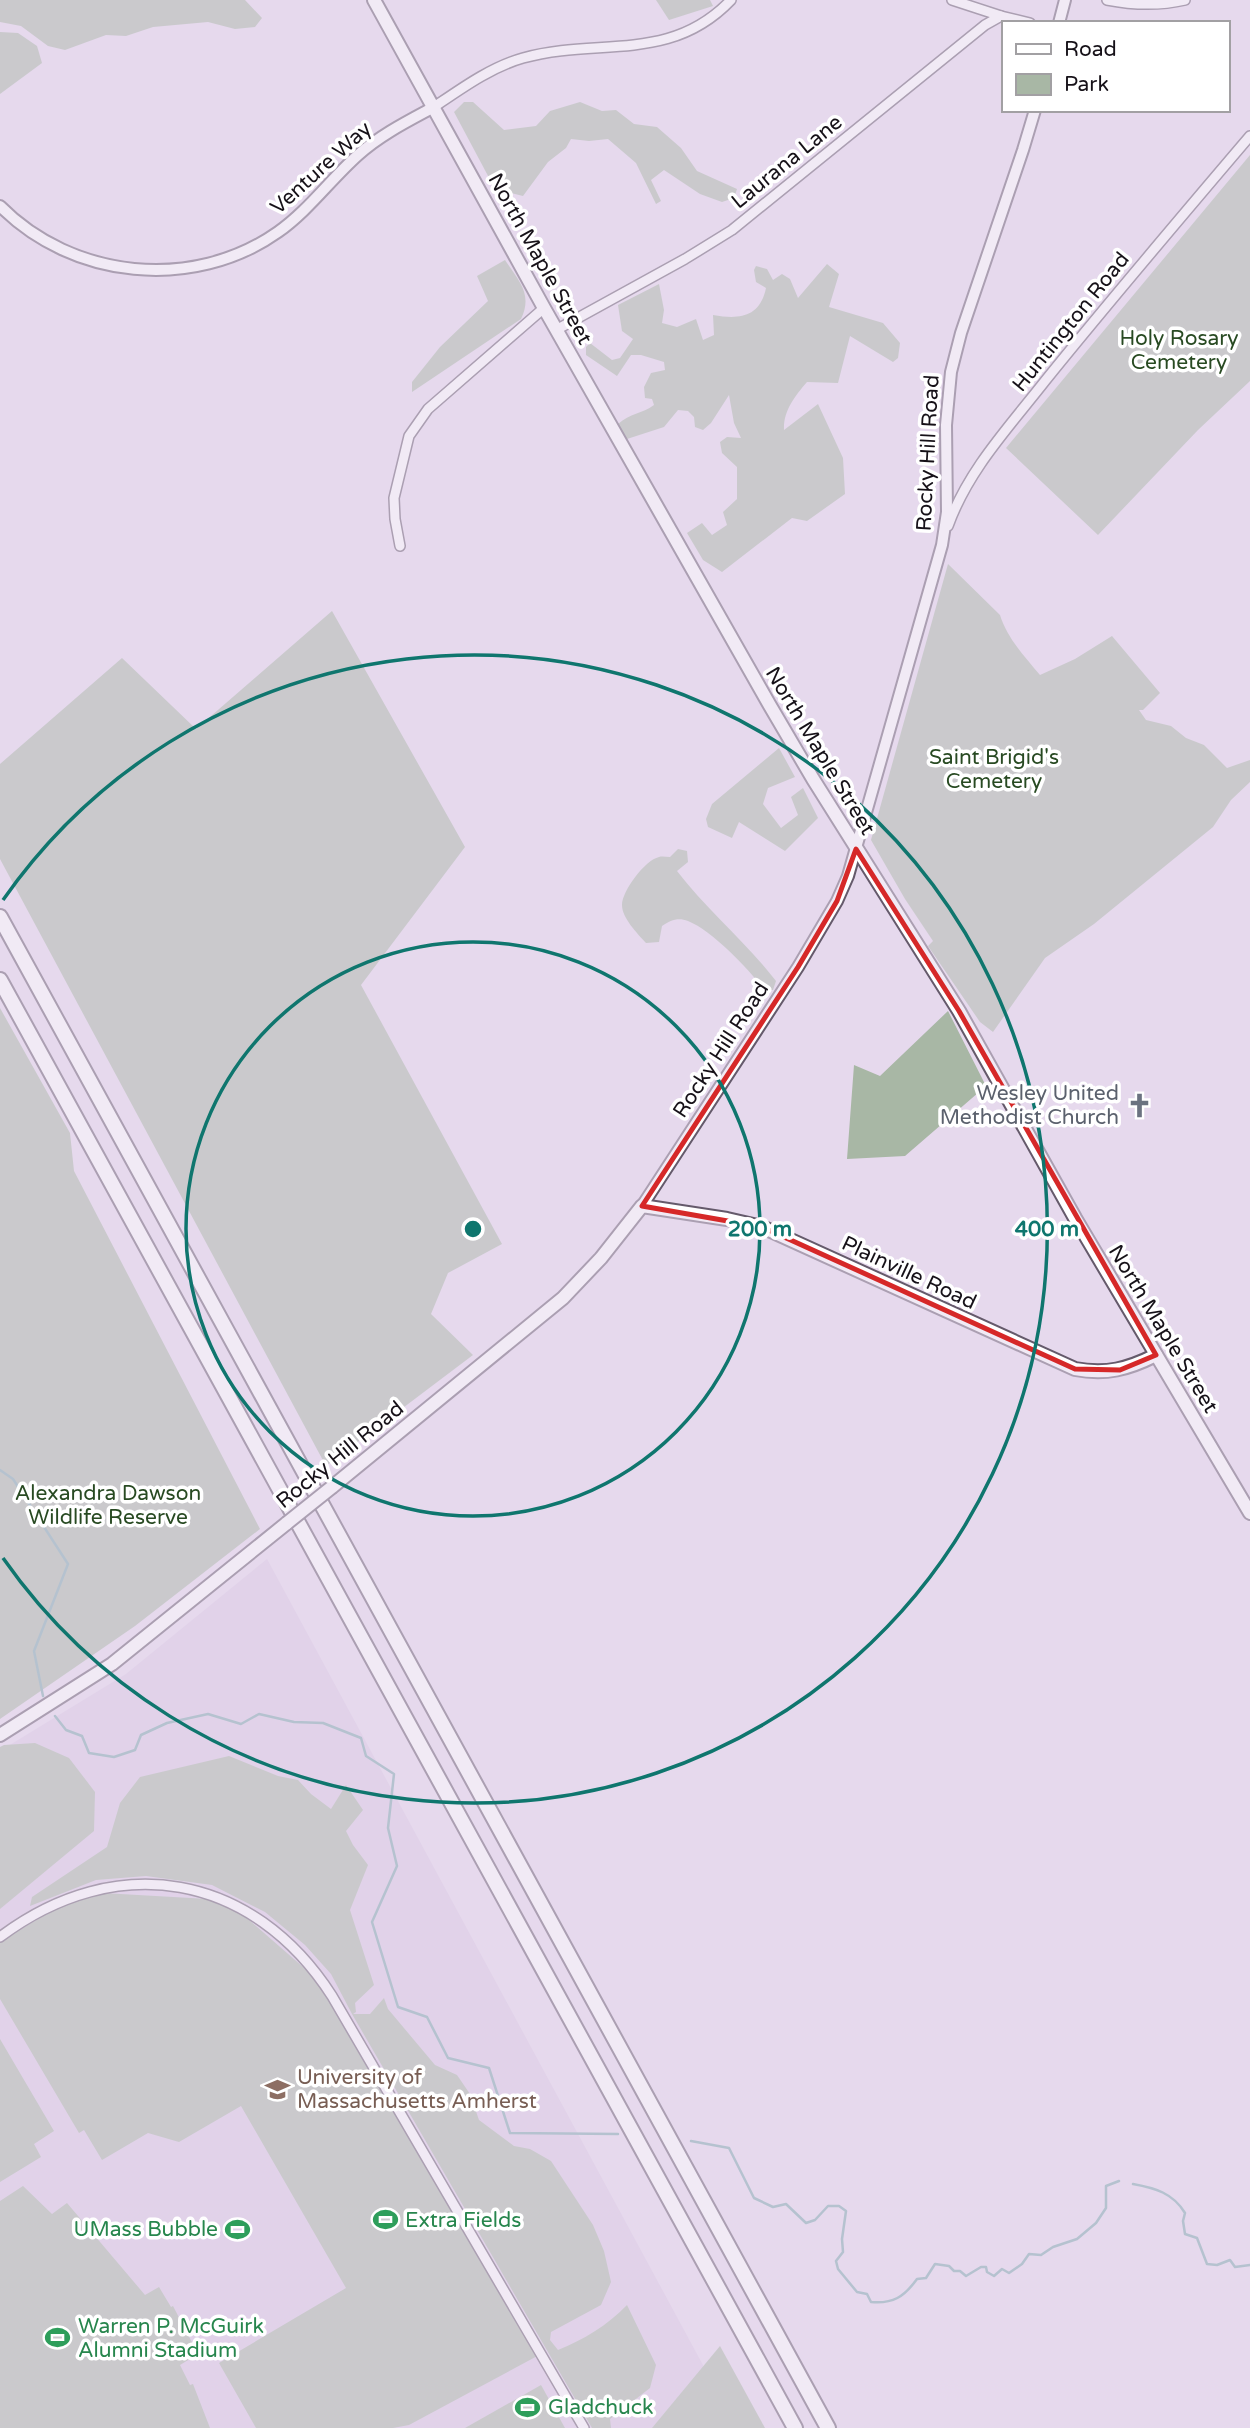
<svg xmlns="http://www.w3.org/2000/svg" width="1250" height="2428" viewBox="0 0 1250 2428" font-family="'Varela Round',sans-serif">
  <rect width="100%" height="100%" fill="#e6d9ed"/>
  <path fill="#dbcae4" d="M267,1559L737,2428H0V1751L126,1674Z"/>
  <g fill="#a8b7a5">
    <path d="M0,0H245L262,18L255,27L235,29L208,22L153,27L126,36L106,35L65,50L48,46L21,26L0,22Z"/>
    <path d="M656,0H710L713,6L669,20Z"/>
    <path d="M0,32L18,33L37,46L42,63L0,94Z"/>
    <path d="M464,102H473L504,130L536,126L550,111L580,102L602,111L616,110L634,124L657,127L681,148L697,171L737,189L734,198L722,202L700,194L664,170L651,180L661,201L656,204L636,163L608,139L589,141L571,139L566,148L548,162L523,196L495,189L454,112Z"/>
    <path d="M1250,155V381L1198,430L1098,535L1006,448Z"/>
    <path d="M505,260C519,281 533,294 521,319L412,392V382L440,347L488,301L477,276Z"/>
    <path d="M827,264L839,274L829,307L883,323L900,343L898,358L893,362L850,336L838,383L807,382C795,396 783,411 784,430L818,404L843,458L845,494L807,521L792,518L722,572L703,560L687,533L702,523L712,535L727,525L723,512L737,499V467L722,453L720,442L727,437L741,438L734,423L729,395L711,423L703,430L695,427L694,417L688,411L678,410L664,427L627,439L619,434L618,424C630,413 642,414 654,405L652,399L645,398L644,387L651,373L665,370L664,362L641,355H631L617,376L586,355V347L590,343L612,360L620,358L633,339L622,331L618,305L659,284L664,310L662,323L677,327L696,319L703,340L714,335L713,315C740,320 760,317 766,288L756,282L754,270L756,266L767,269L773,280L782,274L790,279L798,298Z"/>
    <path d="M948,564L1000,615C1007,638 1025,657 1040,675L1075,659L1112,636L1160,693L1143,710H1139L1146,720L1171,726L1186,738L1204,745L1227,768L1250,760V782L1231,800L1213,827L1094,924L1045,958L993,1032L980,1022L928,946L933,941L905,899L871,840Z"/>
    <path d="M332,611L465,847L361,985L502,1244L448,1273L431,1314L473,1355L326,1466L0,859V764L122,658L196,729Z"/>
    <path d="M779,748L795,777L768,788L763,804L781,828L798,815L791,797L803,788L818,818L785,851L739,822L732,838L708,827L706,819L712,804Z"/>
    <path d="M678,849L687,851L688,862L677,871C707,910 746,942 776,981L773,990H765C748,969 713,931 688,921C678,917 671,920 662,926L659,942L646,943C637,933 622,918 622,905C622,891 645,860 659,857C662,856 666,857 670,857Z"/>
    <path d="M0,1008L70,1133L74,1171L260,1529L135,1626L0,1719Z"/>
    <path d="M948,1011L986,1086L905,1156L847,1159L854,1065L880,1076Z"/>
    <path d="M35,1743L69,1758L95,1792L94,1831L0,1909V1747L4,1745Z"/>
    <path d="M229,1756L278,1776L298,1780L311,1794L331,1809L346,1785L363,1810L346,1831L353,1845L368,1865L350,1910L374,1985L355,2003L356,2012L353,2014H370L384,1998L388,2009L435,2065L457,2075L470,2094L479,2120L514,2146L530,2149L551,2161L593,2225L604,2251L611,2282L601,2305L551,2332L550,2340L558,2350C583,2340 608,2325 627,2305L656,2365L650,2388L610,2419L611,2428H592L352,2014L331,1974L305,1945L265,1912L212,1885L146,1876L96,1880L30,1906L32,1897L107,1847L120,1803L140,1777Z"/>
    <path d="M85,1892L226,1900L326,1987L541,2354L409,2425L393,2428H256L219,2363L346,2288L241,2106L179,2142L148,2133L102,2160L84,2130L79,2133L0,1999V1941Z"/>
    <path d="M0,2039L54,2131L34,2144L41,2157L0,2182Z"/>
    <path d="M23,2186L52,2214L67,2203L145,2295L159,2287L171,2307L173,2306L198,2354L180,2365L190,2385L193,2384L210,2428H0V2201Z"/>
    <path d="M720,2346L765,2428H652Z"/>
    <path d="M541,2385L565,2428H465Z"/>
  </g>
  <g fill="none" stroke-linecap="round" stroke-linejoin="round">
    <g stroke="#7ba6ac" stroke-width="2.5">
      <path d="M0,1470L13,1479L68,1564L34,1651L43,1696"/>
      <path d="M55,1716L66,1730L82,1736L89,1753L114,1757L135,1750L141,1735L167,1723L208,1714L241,1724L259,1714L294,1722L323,1723L361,1738L366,1756L394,1774L388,1828L397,1866L372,1922L398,2007L427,2017L448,2058L489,2068L510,2133L618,2134"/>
      <path d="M691,2141L729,2148L754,2198L773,2207L786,2204L806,2223L815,2220L828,2206H839L846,2211L842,2239L843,2252L836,2261L838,2269L857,2292L867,2294L871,2302C893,2304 904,2297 917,2279L926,2278L935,2264L949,2266L954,2271H960L966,2276L981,2267H986L987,2272L994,2276L1002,2269L1009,2273L1022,2264L1029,2254L1041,2255L1053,2247L1077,2239L1096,2223L1106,2208V2186L1119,2181"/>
      <path d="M1133,2184C1155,2188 1173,2193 1185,2213L1183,2221L1185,2234L1197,2238L1207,2264L1217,2265L1230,2260L1235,2267L1250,2265"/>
    </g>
    <defs>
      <g id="minor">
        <path d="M952,0L1001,16"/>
        <path d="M1107,0C1133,5 1159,6 1185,0"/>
        <path d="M434,107C462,88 491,67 523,58C598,37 670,64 731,0"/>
        <path d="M556,330L685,259L732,230L985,25L1001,16L1030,23"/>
        <path d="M948,526C968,470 1009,427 1045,381C1112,298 1181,217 1250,136"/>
        <path d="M400,546L395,519L394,498L409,436L428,409L544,308"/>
        <path d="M0,1937C117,1849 253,1873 332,1996L584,2428"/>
      </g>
      <g id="tertiary">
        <path d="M1059,23L1065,0"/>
        <path d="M0,206C72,279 193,292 278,232C308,211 330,180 358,155C380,135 408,121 434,107"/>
        <path d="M642,1206L798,967L837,901L848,876L942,545L947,512L946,425L951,372L961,333L1023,150L1035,110"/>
      </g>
      <g id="secondary">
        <path d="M374,0L544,308L769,704L813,779L959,1011L1075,1218L1250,1513"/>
        <path d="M332,1487L563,1298L601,1258L642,1206L727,1219L762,1227L1075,1369C1106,1375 1128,1369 1156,1355"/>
        <path d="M0,1735L112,1664L287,1523"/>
      </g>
      <g id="primary">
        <path d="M0,917L828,2428"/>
        <path d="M0,980L795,2428"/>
      </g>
    </defs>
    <use href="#minor" stroke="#655a6b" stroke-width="12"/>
    <use href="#tertiary" stroke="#655a6b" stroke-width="14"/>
    <use href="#secondary" stroke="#655a6b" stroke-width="16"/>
    <use href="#primary" stroke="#655a6b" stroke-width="18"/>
    <use href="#minor" stroke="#fff" stroke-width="9"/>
    <use href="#tertiary" stroke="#fff" stroke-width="10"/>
    <use href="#secondary" stroke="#fff" stroke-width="12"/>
    <use href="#primary" stroke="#fff" stroke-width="14"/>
    <defs>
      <path id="secondary-bridge" d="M287,1523L332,1487"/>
    </defs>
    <use href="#secondary-bridge" stroke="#655a6b" stroke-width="16" stroke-linecap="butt"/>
    <use href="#secondary-bridge" stroke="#fff" stroke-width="12"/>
  </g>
  <path d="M0 0H1250V2428H0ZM856,849L959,1011L1156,1355L1120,1370L1075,1369L762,1227L642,1206L798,967L837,901Z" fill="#e6d9ed" fill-opacity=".55" fill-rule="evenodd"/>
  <path fill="none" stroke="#d62828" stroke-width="5" stroke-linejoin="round" d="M856,849L959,1011L1156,1355L1120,1370L1075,1369L762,1227L642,1206L798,967L837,901Z"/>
  <g fill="none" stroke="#0f766e" stroke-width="3.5">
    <circle cx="473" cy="1229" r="287"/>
    <path d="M3 900A574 574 0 1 1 3 1558"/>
  </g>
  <defs>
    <symbol id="church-bare" viewBox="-9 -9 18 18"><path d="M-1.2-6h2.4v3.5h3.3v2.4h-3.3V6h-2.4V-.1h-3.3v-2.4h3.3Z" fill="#6b7280" stroke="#fff" stroke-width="2.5" paint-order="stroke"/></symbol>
    <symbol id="university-bare" viewBox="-9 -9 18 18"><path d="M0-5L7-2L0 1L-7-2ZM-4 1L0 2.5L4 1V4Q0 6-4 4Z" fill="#8d6e63" stroke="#fff" stroke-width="2.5" paint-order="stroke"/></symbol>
    <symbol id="stadium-bare" viewBox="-9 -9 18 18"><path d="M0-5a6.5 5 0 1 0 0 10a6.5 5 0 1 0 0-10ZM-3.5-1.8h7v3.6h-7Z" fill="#2e9e5b" stroke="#fff" stroke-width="2.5" paint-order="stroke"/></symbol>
  </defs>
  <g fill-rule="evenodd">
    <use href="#church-bare" x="1122" y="1088" width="35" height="35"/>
    <use href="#university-bare" x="260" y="2072" width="35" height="35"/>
    <use href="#stadium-bare" x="368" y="2202" width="35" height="35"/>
    <use href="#stadium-bare" x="220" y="2212" width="35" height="35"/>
    <use href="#stadium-bare" x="40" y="2320" width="35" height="35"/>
    <use href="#stadium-bare" x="510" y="2390" width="35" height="35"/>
  </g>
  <g text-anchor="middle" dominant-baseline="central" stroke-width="7" stroke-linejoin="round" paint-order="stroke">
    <g font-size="21" fill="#161118" stroke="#fff">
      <text transform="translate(787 162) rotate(-39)">Laurana Lane</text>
      <text transform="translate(321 168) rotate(-42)">Venture Way</text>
      <text transform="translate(540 259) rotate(61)">North Maple Street</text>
      <text transform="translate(1071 322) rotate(-51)">Huntington Road</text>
      <text transform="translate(928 453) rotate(-87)">Rocky Hill Road</text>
      <text transform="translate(820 751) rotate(59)">North Maple Street</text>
      <text transform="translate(721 1050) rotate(-57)">Rocky Hill Road</text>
      <text transform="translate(909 1273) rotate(25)">Plainville Road</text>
      <text transform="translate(1163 1329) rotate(59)">North Maple Street</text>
      <text transform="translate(340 1455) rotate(-39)">Rocky Hill Road</text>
    </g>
    <g font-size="21" fill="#284a22" stroke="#fff">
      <text x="1179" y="338">Holy Rosary<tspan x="1179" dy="24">Cemetery</tspan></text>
      <text x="994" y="757">Saint Brigid's<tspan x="994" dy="24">Cemetery</tspan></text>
      <text x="108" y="1493">Alexandra Dawson<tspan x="108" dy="24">Wildlife Reserve</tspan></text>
    </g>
    <g font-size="21" fill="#5b616d" stroke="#fff" text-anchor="end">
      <text x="1119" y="1093">Wesley United<tspan x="1119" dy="24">Methodist Church</tspan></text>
    </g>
    <g font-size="21" fill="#785e54" stroke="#fff" text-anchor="start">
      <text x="297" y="2077">University of<tspan x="297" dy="24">Massachusetts Amherst</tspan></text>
    </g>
    <g font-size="21" fill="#27864d" stroke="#fff" text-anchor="start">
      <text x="405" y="2220">Extra Fields</text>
      <text x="218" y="2229" text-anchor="end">UMass Bubble</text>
      <text x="78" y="2326">Warren P. McGuirk<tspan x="78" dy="24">Alumni Stadium</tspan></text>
      <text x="548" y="2407">Gladchuck</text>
    </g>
  </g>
  <circle cx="473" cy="1229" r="10" fill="#0f766e" stroke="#fff" stroke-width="3.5"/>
  <g font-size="21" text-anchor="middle" font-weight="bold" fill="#0f766e" stroke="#fff" stroke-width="7" stroke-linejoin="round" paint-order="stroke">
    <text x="760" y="1236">200 m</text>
    <text x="1047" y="1236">400 m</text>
  </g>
  <rect x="1002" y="21" width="228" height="91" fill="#ffffff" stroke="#a2a0a3" stroke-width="2"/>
  <rect x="1016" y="44" width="35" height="10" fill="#ffffff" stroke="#a2a0a3" stroke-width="2"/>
  <text x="1064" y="56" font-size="21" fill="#161118">Road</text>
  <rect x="1016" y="74" width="35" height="21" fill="#a8b7a5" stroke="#a2a0a3" stroke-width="2"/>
  <text x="1064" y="91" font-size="21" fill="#161118">Park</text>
</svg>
